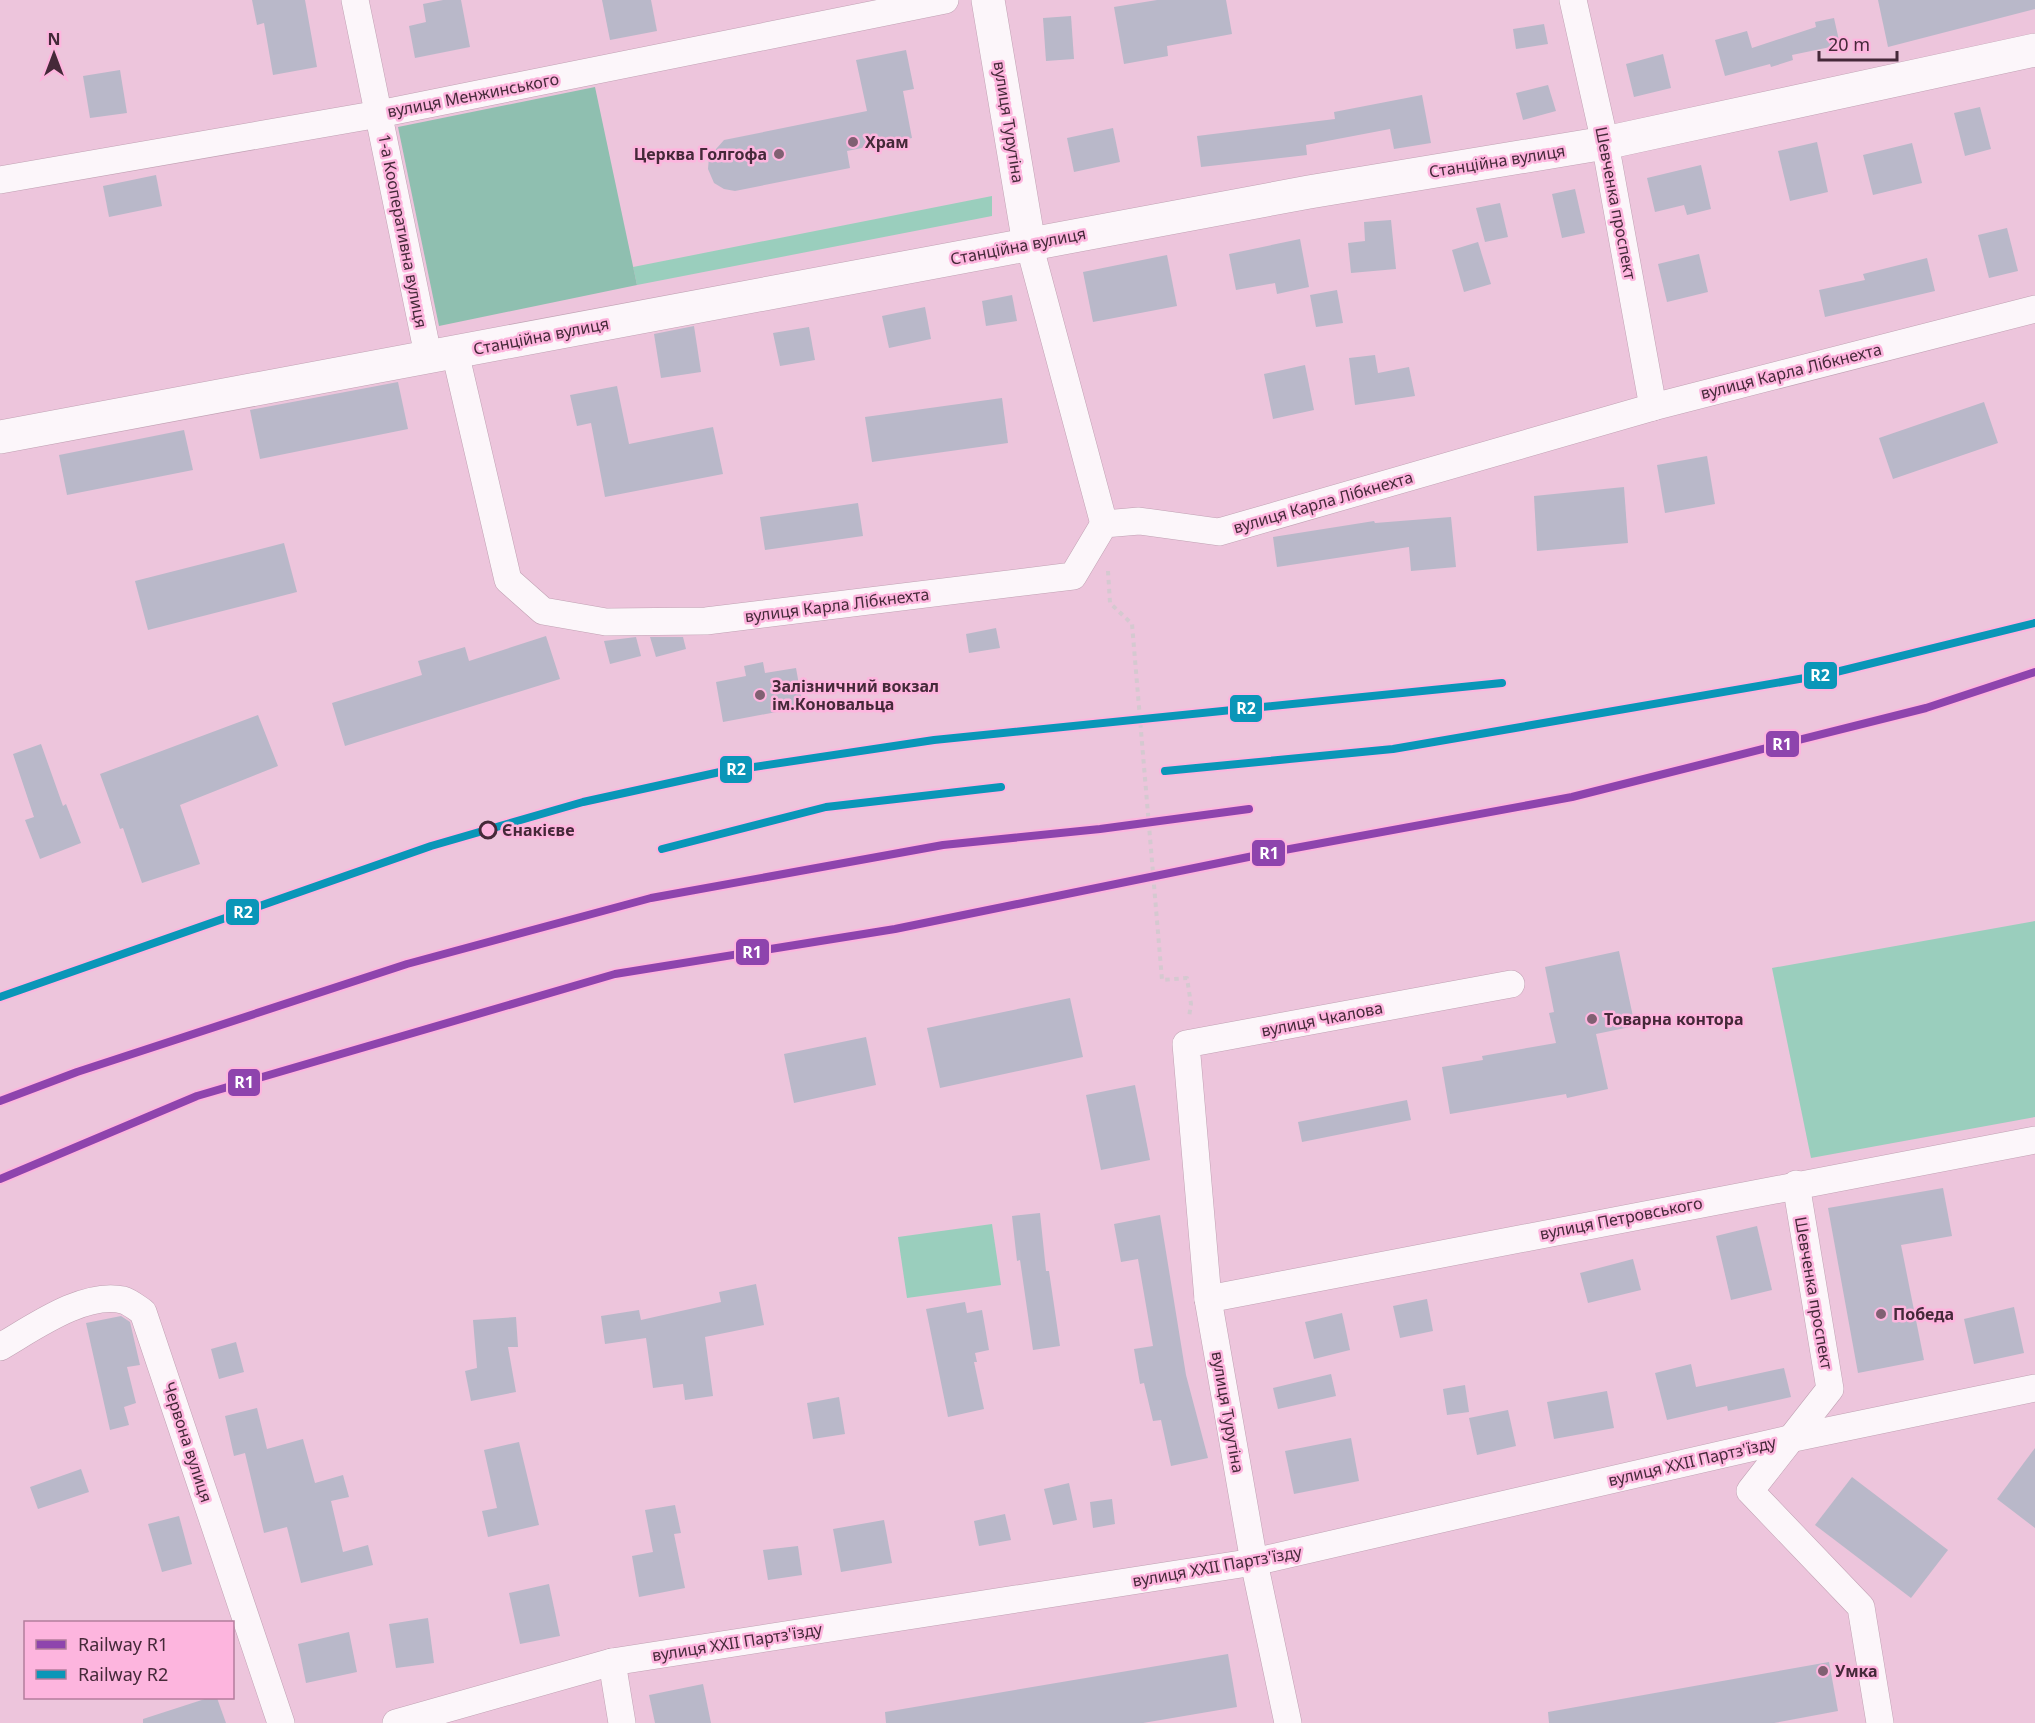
<svg xmlns="http://www.w3.org/2000/svg" width="2035" height="1723" viewBox="0 0 2035 1723" font-family="'Noto Sans',sans-serif">
  <rect width="100%" height="100%" fill="#edc5dc"/>
  <g fill="#9acebd">
    <path d="M992,196V216L637,285L633,267Z"/>
    <path d="M2035,921V1117L1811,1158L1772,968Z"/>
    <path d="M992,1224L1001,1285L907,1298L898,1237Z"/>
  </g>
  <path fill="#8fbfb0" d="M595,87L637,285L439,326L398,127Z"/>
  <g fill="#b9b8c9">
    <path d="M252,0H305L317,67L273,75L264,23L257,25Z"/>
    <path d="M443,0H461L470,47L415,58L409,26L426,22L423,4Z"/>
    <path d="M602,0H651L657,31L610,40Z"/>
    <path d="M1157,0H1226L1232,34L1167,46L1168,56L1124,64L1114,7Z"/>
    <path d="M1878,0H2035V9L1888,47Z"/>
    <path d="M1071,16L1074,59L1046,61L1043,18Z"/>
    <path d="M1834,18L1840,45L1792,55L1793,60L1771,67L1770,64L1725,76L1715,40L1747,31L1752,48L1816,27L1815,22Z"/>
    <path d="M1544,24L1548,44L1516,49L1513,29Z"/>
    <path d="M906,50L914,89L903,91L912,138L847,151L850,168L735,191L724,189L714,183L708,169L709,157L724,140L867,111L856,60Z"/>
    <path d="M1663,54L1671,88L1634,97L1626,64Z"/>
    <path d="M120,70L127,113L90,118L83,76Z"/>
    <path d="M1548,85L1556,111L1523,120L1516,93Z"/>
    <path d="M1422,95L1431,143L1394,149L1390,129L1306,145L1307,155L1201,167L1197,136L1335,119L1334,112Z"/>
    <path d="M1980,107L1991,149L1965,156L1954,113Z"/>
    <path d="M1113,128L1120,162L1074,172L1067,138Z"/>
    <path d="M1817,142L1828,192L1790,201L1778,151Z"/>
    <path d="M1912,143L1922,183L1873,195L1863,155Z"/>
    <path d="M1701,165L1711,209L1687,215L1684,205L1655,212L1647,178Z"/>
    <path d="M156,175L162,206L109,217L103,186Z"/>
    <path d="M1575,189L1585,233L1562,238L1552,194Z"/>
    <path d="M1500,203L1508,237L1485,242L1476,208Z"/>
    <path d="M1391,220L1396,269L1351,273L1348,243L1365,241L1364,222Z"/>
    <path d="M2007,228L2018,271L1989,278L1978,235Z"/>
    <path d="M1300,239L1309,287L1277,294L1275,283L1236,290L1229,254Z"/>
    <path d="M1478,242L1491,284L1464,292L1452,250Z"/>
    <path d="M1699,254L1708,292L1667,302L1658,264Z"/>
    <path d="M1167,255L1177,306L1093,322L1083,272Z"/>
    <path d="M1927,258L1935,291L1825,317L1819,290L1865,280L1863,274Z"/>
    <path d="M1337,290L1343,323L1316,327L1310,295Z"/>
    <path d="M1012,295L1017,321L986,326L982,301Z"/>
    <path d="M925,307L931,339L889,348L882,316Z"/>
    <path d="M694,326L701,372L661,378L654,334Z"/>
    <path d="M809,327L815,360L780,366L773,333Z"/>
    <path d="M1375,355L1378,373L1409,367L1415,396L1355,405L1349,358Z"/>
    <path d="M1305,365L1314,410L1273,419L1264,374Z"/>
    <path d="M398,382L408,429L260,459L250,410Z"/>
    <path d="M617,386L629,444L713,427L723,474L605,497L591,423L577,426L570,395Z"/>
    <path d="M1002,398L1008,443L872,462L865,417Z"/>
    <path d="M1984,402L1998,443L1893,479L1879,438Z"/>
    <path d="M184,430L193,470L67,495L59,455Z"/>
    <path d="M1707,456L1715,504L1665,513L1657,465Z"/>
    <path d="M1624,487L1628,543L1537,551L1534,496Z"/>
    <path d="M858,503L863,536L765,550L760,517Z"/>
    <path d="M1451,517L1456,567L1411,571L1409,547L1277,567L1273,537L1374,521L1375,523Z"/>
    <path d="M284,543L297,592L148,630L135,581Z"/>
    <path d="M996,628L1000,648L969,653L966,634Z"/>
    <path d="M546,636L560,679L345,746L332,703L422,675L418,661L465,647L469,661Z"/>
    <path d="M636,637L641,656L610,664L604,641Z"/>
    <path d="M650,637H683L686,649L656,657Z"/>
    <path d="M763,662L765,673L796,668L803,707L723,722L716,682L746,676L744,666Z"/>
    <path d="M258,715L278,766L180,805L200,864L142,883L123,828L120,829L100,774Z"/>
    <path d="M41,744L63,806L66,804L81,843L40,859L25,820L34,817L13,754Z"/>
    <path d="M1619,951L1635,1026L1596,1034L1608,1089L1567,1098L1566,1094L1450,1114L1442,1067L1483,1060L1482,1056L1556,1043L1549,1013L1554,1012L1545,967Z"/>
    <path d="M1070,998L1083,1057L940,1088L927,1028Z"/>
    <path d="M866,1037L876,1085L794,1103L784,1054Z"/>
    <path d="M1135,1085L1150,1160L1101,1170L1086,1095Z"/>
    <path d="M1407,1100L1411,1120L1302,1142L1298,1122Z"/>
    <path d="M1943,1188L1952,1236L1901,1245L1924,1360L1858,1373L1828,1208Z"/>
    <path d="M1040,1213L1046,1271H1049L1060,1346L1033,1350L1020,1260L1017,1261L1012,1216Z"/>
    <path d="M1160,1215L1186,1375L1208,1458L1171,1466L1161,1420L1153,1421L1144,1383L1140,1384L1134,1349L1153,1346L1138,1259L1121,1262L1114,1224Z"/>
    <path d="M1757,1226L1772,1290L1731,1300L1716,1236Z"/>
    <path d="M1633,1259L1641,1290L1588,1303L1580,1273Z"/>
    <path d="M756,1284L764,1325L705,1337L713,1396L685,1400L683,1384L653,1388L646,1338L605,1344L601,1316L639,1310L641,1320L721,1302L719,1292Z"/>
    <path d="M1427,1299L1433,1331L1400,1338L1393,1306Z"/>
    <path d="M965,1302L967,1313L982,1310L989,1350L975,1353L977,1362H974L984,1409L948,1417L926,1309Z"/>
    <path d="M2014,1307L2024,1353L1974,1364L1964,1319Z"/>
    <path d="M1342,1313L1350,1350L1314,1359L1305,1322Z"/>
    <path d="M121,1316L130,1322L140,1365L127,1367L136,1403L124,1407L129,1425L110,1430L86,1323Z"/>
    <path d="M516,1317L518,1347H508L516,1392L471,1401L465,1371L477,1368L473,1320Z"/>
    <path d="M236,1342L244,1372L219,1379L211,1349Z"/>
    <path d="M1691,1364L1696,1387L1784,1368L1791,1397L1728,1411L1727,1406L1667,1420L1655,1373Z"/>
    <path d="M1331,1374L1336,1396L1278,1409L1273,1388Z"/>
    <path d="M1465,1385L1469,1412L1447,1415L1443,1389Z"/>
    <path d="M1607,1391L1614,1428L1554,1439L1547,1402Z"/>
    <path d="M839,1397L845,1434L813,1439L807,1403Z"/>
    <path d="M257,1408L267,1449L303,1439L315,1483L343,1475L349,1497L331,1501L343,1552L368,1545L373,1565L301,1583L287,1527L264,1533L245,1453L234,1456L225,1416Z"/>
    <path d="M1508,1410L1516,1446L1477,1455L1469,1418Z"/>
    <path d="M1351,1438L1359,1481L1294,1494L1285,1451Z"/>
    <path d="M519,1442L539,1525L488,1537L482,1511L497,1508L484,1450Z"/>
    <path d="M2035,1448V1528L1997,1499Z"/>
    <path d="M81,1469L89,1492L38,1509L30,1487Z"/>
    <path d="M1852,1477L1948,1550L1911,1598L1815,1525Z"/>
    <path d="M1069,1483L1077,1520L1053,1525L1044,1489Z"/>
    <path d="M1112,1499L1115,1524L1093,1528L1090,1502Z"/>
    <path d="M675,1505L681,1533L674,1534L685,1588L639,1597L632,1556L653,1552L645,1510Z"/>
    <path d="M1005,1514L1011,1540L979,1546L974,1521Z"/>
    <path d="M179,1516L192,1564L162,1572L148,1524Z"/>
    <path d="M884,1520L892,1563L841,1572L833,1529Z"/>
    <path d="M798,1546L802,1575L768,1580L763,1550Z"/>
    <path d="M549,1584L560,1636L520,1644L509,1593Z"/>
    <path d="M428,1618L434,1663L396,1668L389,1624Z"/>
    <path d="M349,1632L357,1672L306,1683L298,1644Z"/>
    <path d="M1228,1654L1237,1707L1143,1723H886L885,1712Z"/>
    <path d="M1829,1662L1838,1711L1774,1723H1549L1548,1712Z"/>
    <path d="M703,1684L711,1723H655L649,1695Z"/>
    <path d="M208,1698H217L226,1723H143V1719Z"/>
  </g>
  <g fill="none" stroke-linecap="round" stroke-linejoin="round">
    <defs>
      <g id="street">
        <path d="M355,0L428,355"/>
        <path d="M1573,0L1605,143L1653,407"/>
        <path d="M0,180L379,114L945,0"/>
        <path d="M1029,244L1104,524"/>
        <path d="M455,352L508,580L543,611L606,622L706,621L1073,576L1104,524L1139,521L1219,532L1653,407L2035,309"/>
        <path d="M1796,1184L1830,1389L1750,1491L1861,1607L1880,1723"/>
        <path d="M1208,1299L2035,1140"/>
        <path d="M0,1347C33,1328 84,1291 123,1300C130,1302 137,1308 143,1312L281,1723"/>
        <path d="M612,1662L622,1723"/>
        <path d="M396,1723L612,1662L1254,1562L1789,1439L2035,1388"/>
        <path d="M1288,1723L1254,1562L1208,1299L1186,1044L1511,984"/>
      </g>
      <g id="secondary">
        <path d="M988,0L1029,244"/>
        <path d="M0,437L1309,192L1605,143L2035,50"/>
      </g>
    </defs>
    <use href="#street" stroke="#c0a1b3" stroke-width="28"/>
    <use href="#secondary" stroke="#c0a1b3" stroke-width="34"/>
    <path stroke="#d5c9d0" stroke-width="4" stroke-dasharray="4.5 4.5" stroke-linecap="butt" d="M1108,571L1110,603L1132,624L1162,980L1187,978L1191,1004L1189,1017"/>
    <use href="#street" stroke="#fcf6fa" stroke-width="27"/>
    <use href="#secondary" stroke="#fcf6fa" stroke-width="33"/>
    <defs>
      <g id="rail-1">
        <path d="M0,1101L77,1072L407,964L651,898L943,845L1100,829L1249,809"/>
        <path d="M0,1179L197,1096L615,974L895,929L1268,853L1572,797L1926,708L2035,672"/>
      </g>
      <g id="rail-2">
        <path d="M1165,771L1393,749L1828,674L2035,623"/>
        <path d="M662,849L826,807L1001,787"/>
        <path d="M0,997L431,846L583,802L720,772L934,740L1502,683"/>
      </g>
    </defs>
    <use href="#rail-1" stroke="#fdb5de" stroke-width="12"/>
    <use href="#rail-2" stroke="#fdb5de" stroke-width="12"/>
    <use href="#rail-1" stroke="#8e44ad" stroke-width="8"/>
    <use href="#rail-2" stroke="#0a96b8" stroke-width="8"/>
  </g>
  <g fill="#806072" stroke="#fdb5de" stroke-width="2">
    <circle cx="853" cy="142" r="6"/>
    <circle cx="779" cy="154" r="6"/>
    <circle cx="760" cy="695" r="6"/>
    <circle cx="1592" cy="1019" r="6"/>
    <circle cx="1881" cy="1314" r="6"/>
    <circle cx="1823" cy="1671" r="6"/>
  </g>
  <circle fill="#fdb5de" stroke="#452939" stroke-width="3" cx="488" cy="830" r="8"/>
  <g text-anchor="middle" dominant-baseline="central" stroke-width="5" stroke-linejoin="round" paint-order="stroke">
    <g font-size="16" fill="#452939" stroke="#fdb5de">
      <text transform="translate(473 95) rotate(-11)">вулиця Менжинського</text>
      <text transform="translate(1009 122) rotate(81)">вулиця Турутіна</text>
      <text transform="translate(1497 161) rotate(-9)">Станційна вулиця</text>
      <text transform="translate(1616 203) rotate(79)">Шевченка проспект</text>
      <text transform="translate(403 231) rotate(79)">1-а Кооперативна вулиця</text>
      <text transform="translate(1018 246) rotate(-11)">Станційна вулиця</text>
      <text transform="translate(541 336) rotate(-11)">Станційна вулиця</text>
      <text transform="translate(1791 371) rotate(-14)">вулиця Карла Лібкнехта</text>
      <text transform="translate(1323 502) rotate(-16)">вулиця Карла Лібкнехта</text>
      <text transform="translate(837 605) rotate(-7)">вулиця Карла Лібкнехта</text>
      <text transform="translate(1322 1019) rotate(-11)">вулиця Чкалова</text>
      <text transform="translate(1621 1218) rotate(-11)">вулиця Петровського</text>
      <text transform="translate(1814 1293) rotate(80)">Шевченка проспект</text>
      <text transform="translate(1228 1412) rotate(80)">вулиця Турутіна</text>
      <text transform="translate(188 1442) rotate(72)">Червона вулиця</text>
      <text transform="translate(1692 1461) rotate(-13)">вулиця XXII Партз'їзду</text>
      <text transform="translate(1217 1566) rotate(-10)">вулиця XXII Партз'їзду</text>
      <text transform="translate(737 1642) rotate(-9)">вулиця XXII Партз'їзду</text>
    </g>
    <g font-size="16" font-weight="bold" fill="#452939" stroke="#fdb5de" text-anchor="start">
      <text x="865" y="142">Храм</text>
      <text x="767" y="154" text-anchor="end">Церква Голгофа</text>
      <text x="772" y="686">Залізничний вокзал<tspan x="772" dy="18">ім.Коновальца</tspan></text>
      <text x="1604" y="1019">Товарна контора</text>
      <text x="1893" y="1314">Победа</text>
      <text x="1835" y="1671">Умка</text>
    </g>
    <g font-size="16" font-weight="bold" fill="#452939" stroke="#fdb5de" text-anchor="start">
      <text x="502" y="830">Єнакієве</text>
    </g>
  </g>
  <g stroke="#fdb5de" stroke-width="2">
    <rect x="1803" y="661" width="35" height="29" rx="6" fill="#0a96b8"/>
    <rect x="1229" y="694" width="34" height="29" rx="6" fill="#0a96b8"/>
    <rect x="1765" y="730" width="35" height="28" rx="6" fill="#8e44ad"/>
    <rect x="719" y="755" width="34" height="29" rx="6" fill="#0a96b8"/>
    <rect x="1251" y="839" width="35" height="28" rx="6" fill="#8e44ad"/>
    <rect x="225" y="898" width="35" height="28" rx="6" fill="#0a96b8"/>
    <rect x="735" y="938" width="35" height="28" rx="6" fill="#8e44ad"/>
    <rect x="227" y="1068" width="34" height="29" rx="6" fill="#8e44ad"/>
  </g>
  <g font-size="16" text-anchor="middle" font-weight="bold" fill="#fff">
    <text x="1820" y="681">R2</text>
    <text x="1246" y="714">R2</text>
    <text x="1782" y="750">R1</text>
    <text x="736" y="775">R2</text>
    <text x="1269" y="859">R1</text>
    <text x="243" y="918">R2</text>
    <text x="752" y="958">R1</text>
    <text x="244" y="1088">R1</text>
  </g>
  <rect x="24" y="1621" width="210" height="78" fill="#fdb5de" stroke="#b37d9c" stroke-width="1.5"/>
  <rect x="36" y="1640" width="30" height="9" fill="#8e44ad" stroke="#b37d9c" stroke-width="1.5"/>
  <text x="78" y="1651" font-size="18" fill="#452939">Railway R1</text>
  <rect x="36" y="1670" width="30" height="9" fill="#0a96b8" stroke="#b37d9c" stroke-width="1.5"/>
  <text x="78" y="1681" font-size="18" fill="#452939">Railway R2</text>
  <g transform="translate(54 54)" stroke="#fdb5de" stroke-width="4.5" paint-order="stroke">
  <path d="M0-4.5L10 22L0 15L-10 22Z" fill="#452939"/>
  <text y="-9" font-size="16" font-weight="bold" text-anchor="middle" fill="#452939">N</text>
  </g>
  <path d="M1819 51v9h78v-9" fill="none" stroke="#452939" stroke-width="3"/>
  <text x="1828" y="51" font-size="18" fill="#452939" stroke="#fdb5de" stroke-width="4.5" paint-order="stroke">20 m</text>
</svg>
